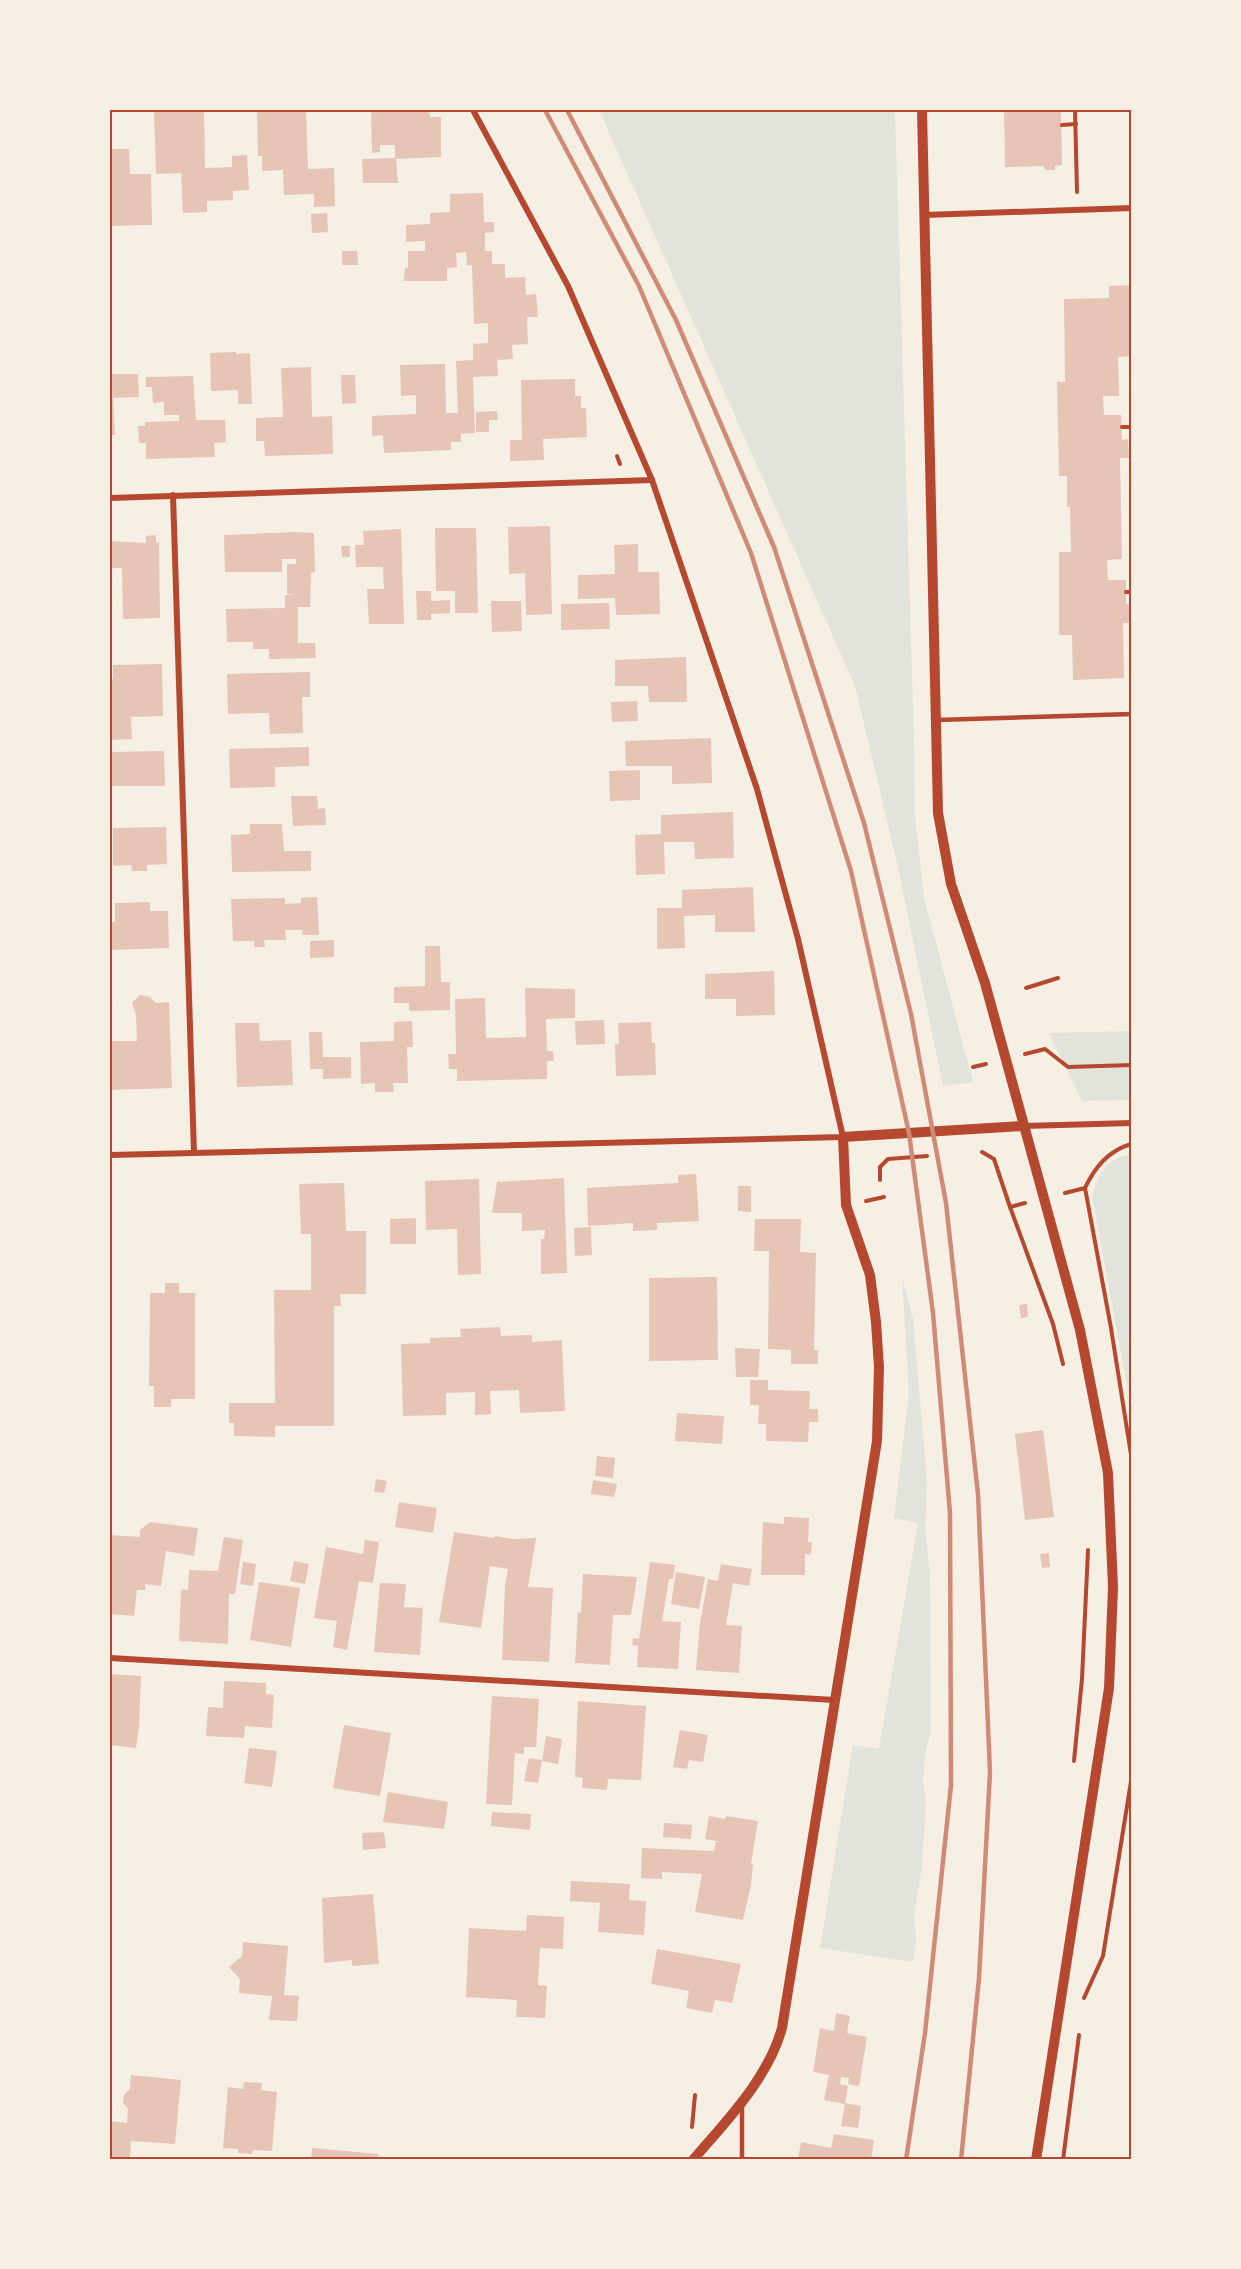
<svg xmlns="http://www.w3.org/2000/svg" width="1241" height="2269" viewBox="0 0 1241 2269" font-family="'Exo 2',sans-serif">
  <rect width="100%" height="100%" fill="#f6efe4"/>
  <g fill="#e2e4dc">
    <path d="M599,110H895L914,740L915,817L924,898L973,1082L943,1086L897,863L855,686Z"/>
    <path d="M1131,1031V1100L1082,1101L1049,1033Z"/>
    <path d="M1131,1154L1132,1320L1128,1343H1131V1407L1092,1197C1097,1174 1108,1158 1131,1154Z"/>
    <path d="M902,1277L913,1318L927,1482L925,1527L930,1574L931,1731L925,1755L923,1781L926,1803L922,1867L914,1915L916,1942L913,1962L820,1948L853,1745L879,1749L918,1523L894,1518L909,1393Z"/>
  </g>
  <g fill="#e6c5b7">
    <path d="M154,110H204L205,168L232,167V156L247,155L249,190L233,191V200L207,201V212L183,213L181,173L156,174Z"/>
    <path d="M257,110H306L308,169L334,168L335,206L314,207V194L284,195L283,170L262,171V156H258Z"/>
    <path d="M371,110H429L430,117H441V157L396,159L398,183H363L362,159L395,158V145H380V152L372,153Z"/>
    <path d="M1004,110H1061L1062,165L1055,166V170H1045L1044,166L1005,167Z"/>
    <path d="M110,149H129L130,174H151L152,225L110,226Z"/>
    <path d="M483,193L484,222H494V232L485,233V251H492V264H505V278L525,277L526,295L536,294L538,317H527L528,344L512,345L513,359L497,360L498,376L473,377L475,433L461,434V442H451V450L384,453L383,435L372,436V416L416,414V395L401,396L400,365L445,364L446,413H458L456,361L473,360V344L488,343V323L474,324L472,265L467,266L466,252L456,253L457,267L447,268V281H404L405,268H408V251H425V241L406,242V225L430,224V213L450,212V194Z"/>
    <path d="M327,213L328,232L312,233L311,214Z"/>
    <path d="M342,251H357L358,265H342Z"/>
    <path d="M1131,285V356L1118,357L1119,396H1103L1104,415H1121L1122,440L1128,439L1129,458H1120L1122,559L1107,560L1108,580H1126V604H1131V623H1123L1124,678L1073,680L1072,635H1059V552H1071L1070,507H1067V476H1059L1057,382H1065L1064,299L1109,298V286Z"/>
    <path d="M236,352V354L250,353L252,404H238V390L211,391L210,353Z"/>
    <path d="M311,367L312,417L332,416L333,454L265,456L264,441H256V418L283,417L281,368Z"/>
    <path d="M110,374H138L139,397L113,398L115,435H110Z"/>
    <path d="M341,375H355L356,403L342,404Z"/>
    <path d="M193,376L196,420H225L226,442L214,443L215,457L146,459V443H139L138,426H145V422L179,421V415H164V402L153,403L152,387H146V377Z"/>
    <path d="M575,379V396H581V408H586L587,437L543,439L544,460L510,461V440H522L521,380Z"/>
    <path d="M497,411L498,420H489V432H476V412Z"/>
    <path d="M550,526L552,614L526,615L525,573L509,574L508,527Z"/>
    <path d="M435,528H476L478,613H455V591H436Z"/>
    <path d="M401,529L404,624H369L367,589H384L383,567H356L355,545H364L363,531Z"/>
    <path d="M295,532L314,533L315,572L311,573L310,607H298V643H315L316,658L269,659V649H253V642H227L226,609L285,608V595H296L287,594V564H296V559H282V572H225L224,535Z"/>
    <path d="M156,535V543L159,542L160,618L123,619L122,568H110V541L146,543V536Z"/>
    <path d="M638,544V572H659L660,614L616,615L615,598L578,599V575L615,574L614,545Z"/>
    <path d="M341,546H350V557H342Z"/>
    <path d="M416,591H431V601L450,600V613L431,614V620H417Z"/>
    <path d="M491,601H521L522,631L492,632Z"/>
    <path d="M609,603L610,629L561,630V604Z"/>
    <path d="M686,657L687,702H649L648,686H615V660Z"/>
    <path d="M162,664L163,716L131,717L132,739L110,740V679H113V665Z"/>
    <path d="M310,672V697H302L303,733L270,734L269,713L228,714L227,674Z"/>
    <path d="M637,701L638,721L612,722L611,702Z"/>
    <path d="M711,738L712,783L672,784V766H626L625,741Z"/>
    <path d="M309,747V766L275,767V787L230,788L229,749Z"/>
    <path d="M164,751L165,786H110V752Z"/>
    <path d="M640,770V800L610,801L609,771Z"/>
    <path d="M291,796H317L318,809L325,808L326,825L293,826Z"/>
    <path d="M733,812L734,858L695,859L694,842H664L665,874L636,875L635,835L661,834V815Z"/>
    <path d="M250,824H282L284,851H311V871L232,872L231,835L250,834Z"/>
    <path d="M166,827L167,864L147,865V871H132L131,865L113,866V828Z"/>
    <path d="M753,887L755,932H715V915L684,916L685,948L657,949V908H682V890Z"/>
    <path d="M317,897L319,935H302L303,930H285L286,940H264L265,947H254V941H233L231,899L285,898V904L301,903V898Z"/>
    <path d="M150,902V911H168L169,948L110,950V922H115V903Z"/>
    <path d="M334,940V957L310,958V941Z"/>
    <path d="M425,946H440L441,982H450V1010L411,1011L409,1010V1003H394V987L425,986Z"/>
    <path d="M774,971L775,1015L736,1016V999H705V974Z"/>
    <path d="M525,988L575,989V1018L546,1019L547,1051H553L554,1061H547V1079L457,1081V1069H449L448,1054H456L455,999L485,998L486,1038L526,1037Z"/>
    <path d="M140,995L150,997L156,1003L169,1002L172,1088L110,1090L111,1041H137L136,1015L132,1003Z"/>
    <path d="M604,1020L605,1044L576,1045L575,1021Z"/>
    <path d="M412,1021L413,1047H407L408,1083H393L394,1092H375V1083L361,1084L360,1042L394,1041V1022Z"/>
    <path d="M651,1022L652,1043H655L656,1075L616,1076L615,1044H619L618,1023Z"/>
    <path d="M235,1023H259L260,1041L291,1040L293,1085L237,1087Z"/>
    <path d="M309,1032H322L323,1057H351V1078L323,1079V1069H310Z"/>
    <path d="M696,1174L699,1221L657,1223V1230L633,1231V1223L588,1226L587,1188L678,1183V1175Z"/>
    <path d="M564,1178L567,1273L541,1274V1239H544L545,1230L522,1231V1213H492L497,1182Z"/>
    <path d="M479,1179L481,1274L458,1275L457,1229L426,1230L425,1181Z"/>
    <path d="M344,1183L346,1231H366V1294H340L341,1306H334V1426H275V1437L234,1436V1423H229V1403H275L274,1290H311V1234H301L299,1184Z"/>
    <path d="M738,1186H751V1212L738,1211Z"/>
    <path d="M416,1218V1244H390V1219Z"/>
    <path d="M755,1219H801L800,1252L816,1253L814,1350H818V1364H791V1350L768,1349L769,1251H754Z"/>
    <path d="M591,1227L592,1255L575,1256L574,1228Z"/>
    <path d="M717,1277L718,1360L649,1361V1278Z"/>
    <path d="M165,1283H179V1293H195V1399H171V1407H154V1386H149L150,1293H165Z"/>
    <path d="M1027,1304L1028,1317L1021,1318L1019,1305Z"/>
    <path d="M500,1327L501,1336L532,1335V1342L562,1340L565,1411L520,1413L519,1390L490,1391L491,1414L475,1415V1392L446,1393V1415L403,1416L401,1344L430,1343V1338L461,1337L460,1329Z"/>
    <path d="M735,1348L760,1349L758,1377H736Z"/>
    <path d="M750,1380H768V1390L810,1391L809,1409H818V1422H809L808,1442L766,1441V1424H758L759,1405H750Z"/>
    <path d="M677,1413L724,1416L722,1444L675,1441Z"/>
    <path d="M1043,1430L1054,1517L1025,1520L1015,1434Z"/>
    <path d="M597,1456L615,1458L613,1478L595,1476Z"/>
    <path d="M376,1479L387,1481L384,1493L374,1492Z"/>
    <path d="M593,1480L617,1484L614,1497L591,1494Z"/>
    <path d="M399,1502L437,1508L433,1533L395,1527Z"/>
    <path d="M784,1517L809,1518L808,1542H812L811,1555L805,1554V1575H761L763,1522L784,1524Z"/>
    <path d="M150,1522L198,1528L194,1556L166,1551L161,1586L145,1584V1590H137L134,1616L110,1614V1535L140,1537V1530Z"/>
    <path d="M454,1532L494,1538L495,1536L513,1539L536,1538L528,1587L553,1588L549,1662L502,1660L505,1586L508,1569L490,1566L481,1628L439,1622Z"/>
    <path d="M224,1537L243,1540L235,1594H229L228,1644L179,1641L181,1589L188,1590L189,1570L218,1571Z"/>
    <path d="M365,1540L379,1542L373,1583L359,1581L347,1650L333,1647L337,1621L314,1618L326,1547L363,1554Z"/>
    <path d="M1049,1553L1050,1567L1042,1568L1040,1554Z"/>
    <path d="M294,1561L309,1564L305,1584L290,1581Z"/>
    <path d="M243,1562L256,1564L253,1586L240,1584Z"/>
    <path d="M650,1562L675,1565L673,1579H669L662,1621L681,1622L678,1669L637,1667L638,1646L632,1645L633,1638L639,1639Z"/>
    <path d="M721,1564L752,1569L749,1586L733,1583L726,1625L742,1626L739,1673L696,1670L700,1623L708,1579L718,1581Z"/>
    <path d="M676,1572L705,1577L699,1609L671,1604Z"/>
    <path d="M583,1574L637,1577L631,1615H613L610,1665L575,1663L578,1612L581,1613Z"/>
    <path d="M259,1582L300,1588L291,1647L250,1640Z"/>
    <path d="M380,1583L406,1584L404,1607L423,1608L420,1655L374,1652Z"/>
    <path d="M110,1674L141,1676L139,1726L136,1748L110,1745Z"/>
    <path d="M224,1681L266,1683V1694L274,1695L272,1728L245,1726L244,1738L206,1736L208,1707L223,1708Z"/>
    <path d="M492,1696L539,1699L536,1747H524V1754L515,1753L512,1805L486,1804Z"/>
    <path d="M578,1701L646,1706L641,1780L608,1779L607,1790L582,1788L583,1778L575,1777Z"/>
    <path d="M344,1725L391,1733L380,1796L333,1788Z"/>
    <path d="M680,1730L708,1735L703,1762L689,1760L687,1769L673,1767Z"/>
    <path d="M546,1736L562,1739L558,1764L542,1761Z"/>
    <path d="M249,1748L277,1751L272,1787L244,1783Z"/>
    <path d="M529,1758L542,1760L538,1783L524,1781Z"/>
    <path d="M388,1792L448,1802L444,1829L383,1822Z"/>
    <path d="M492,1812L531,1814L530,1830L491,1826Z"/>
    <path d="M709,1816L725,1819L726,1816L758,1821L751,1864H753L751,1885L743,1920L695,1912L702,1874L662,1872V1879L641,1878L642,1848L714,1851L716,1842H721L705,1839Z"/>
    <path d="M664,1823L692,1825L691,1839L663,1837Z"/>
    <path d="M384,1832L386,1848L363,1850L362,1833Z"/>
    <path d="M571,1881L630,1884L629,1900L646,1901L644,1935L598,1932L600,1903L570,1901Z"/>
    <path d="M373,1894L379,1964L352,1966V1960L324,1963L322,1898Z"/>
    <path d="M527,1915L564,1917L563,1949L540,1948L538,1985L547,1986L545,2018L516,2017L517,2000L466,1997L469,1928L526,1931Z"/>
    <path d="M243,1942L288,1946L284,1995L299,1996L297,2021L269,2020L272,1996L239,1993L240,1979L229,1967L242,1956Z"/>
    <path d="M657,1949L741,1964L732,2003L715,2000L712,2013L686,2008L689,1991L651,1984Z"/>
    <path d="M836,2013L850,2016L847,2033L867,2037L859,2086L848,2084L849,2078L841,2077L840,2084L848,2086L845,2103L861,2106L858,2128L841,2126L845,2104L824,2100L829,2075L813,2072L820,2028L834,2031Z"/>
    <path d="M131,2075L181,2080L175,2144L131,2141L130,2159L110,2157V2121L127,2123L128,2109L123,2103L124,2095L130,2089Z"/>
    <path d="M244,2082L262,2083L261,2090L277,2092L272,2151L253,2150L252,2154L238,2153V2149L223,2148L228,2087L243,2089Z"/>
    <path d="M834,2134L874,2140L871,2160H798L801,2142L831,2148Z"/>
    <path d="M312,2148L378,2154V2160H311Z"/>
  </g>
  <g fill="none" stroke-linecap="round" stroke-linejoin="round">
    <g stroke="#b5482f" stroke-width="4">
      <path d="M1075,110L1077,192"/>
      <path d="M1062,125L1076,124"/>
      <path d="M1122,427H1132"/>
      <path d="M617,456L620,464"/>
      <path d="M1126,592H1132"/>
      <path d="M1026,988L1058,978"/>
      <path d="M1025,1054L1045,1049L1068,1067L1132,1065"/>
      <path d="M973,1067L986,1064"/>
      <path d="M982,1152L994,1159L1010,1207"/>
      <path d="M880,1180V1167L888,1159L927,1156"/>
      <path d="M1085,1188C1095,1167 1108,1151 1131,1144"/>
      <path d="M1065,1193L1085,1188L1111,1328L1132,1461"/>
      <path d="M866,1201L884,1197"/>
      <path d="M1025,1203L1010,1207L1053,1324L1063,1364"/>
      <path d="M1074,1761L1082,1679L1088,1550"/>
      <path d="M1084,1998L1103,1956L1132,1775"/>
      <path d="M692,2127L695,2095"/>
      <path d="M1063,2160L1079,2035"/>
    </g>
    <g stroke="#b5482f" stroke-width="4.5">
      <path d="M937,720L1132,714"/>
      <path d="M742,2106V2160"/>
    </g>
    <g stroke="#b5482f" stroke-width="6">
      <path d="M925,215L1132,208"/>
      <path d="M173,495L194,1153"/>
      <path d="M110,498L652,480"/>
      <path d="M1024,1126L1132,1123"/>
      <path d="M110,1155L843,1137L798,939L757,789L652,480L568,286L473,110"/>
      <path d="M110,1658L835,1700"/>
    </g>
    <g stroke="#b5482f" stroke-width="10">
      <path d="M922,110L938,813L951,884L985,983L1080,1330L1108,1473L1113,1587L1109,1688L1036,2160"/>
      <path d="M693,2160C726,2121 768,2079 782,2028L877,1441L879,1367L876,1322L870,1275L846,1205L843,1137L1023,1126"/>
    </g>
    <g stroke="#cf8b77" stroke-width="4.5">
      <path d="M545,110L639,286L751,553L851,871L909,1133L933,1313L950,1513L951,1785L925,2033L906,2160"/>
      <path d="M567,110L676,320L774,547L864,823L911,1014L946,1203L978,1494L990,1772L979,1978L961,2160"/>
    </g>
  </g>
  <rect width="1241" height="2269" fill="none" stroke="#f6efe4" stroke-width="222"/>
  <rect x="111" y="111" width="1019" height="2047" fill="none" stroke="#b5482f" stroke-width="2"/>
</svg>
